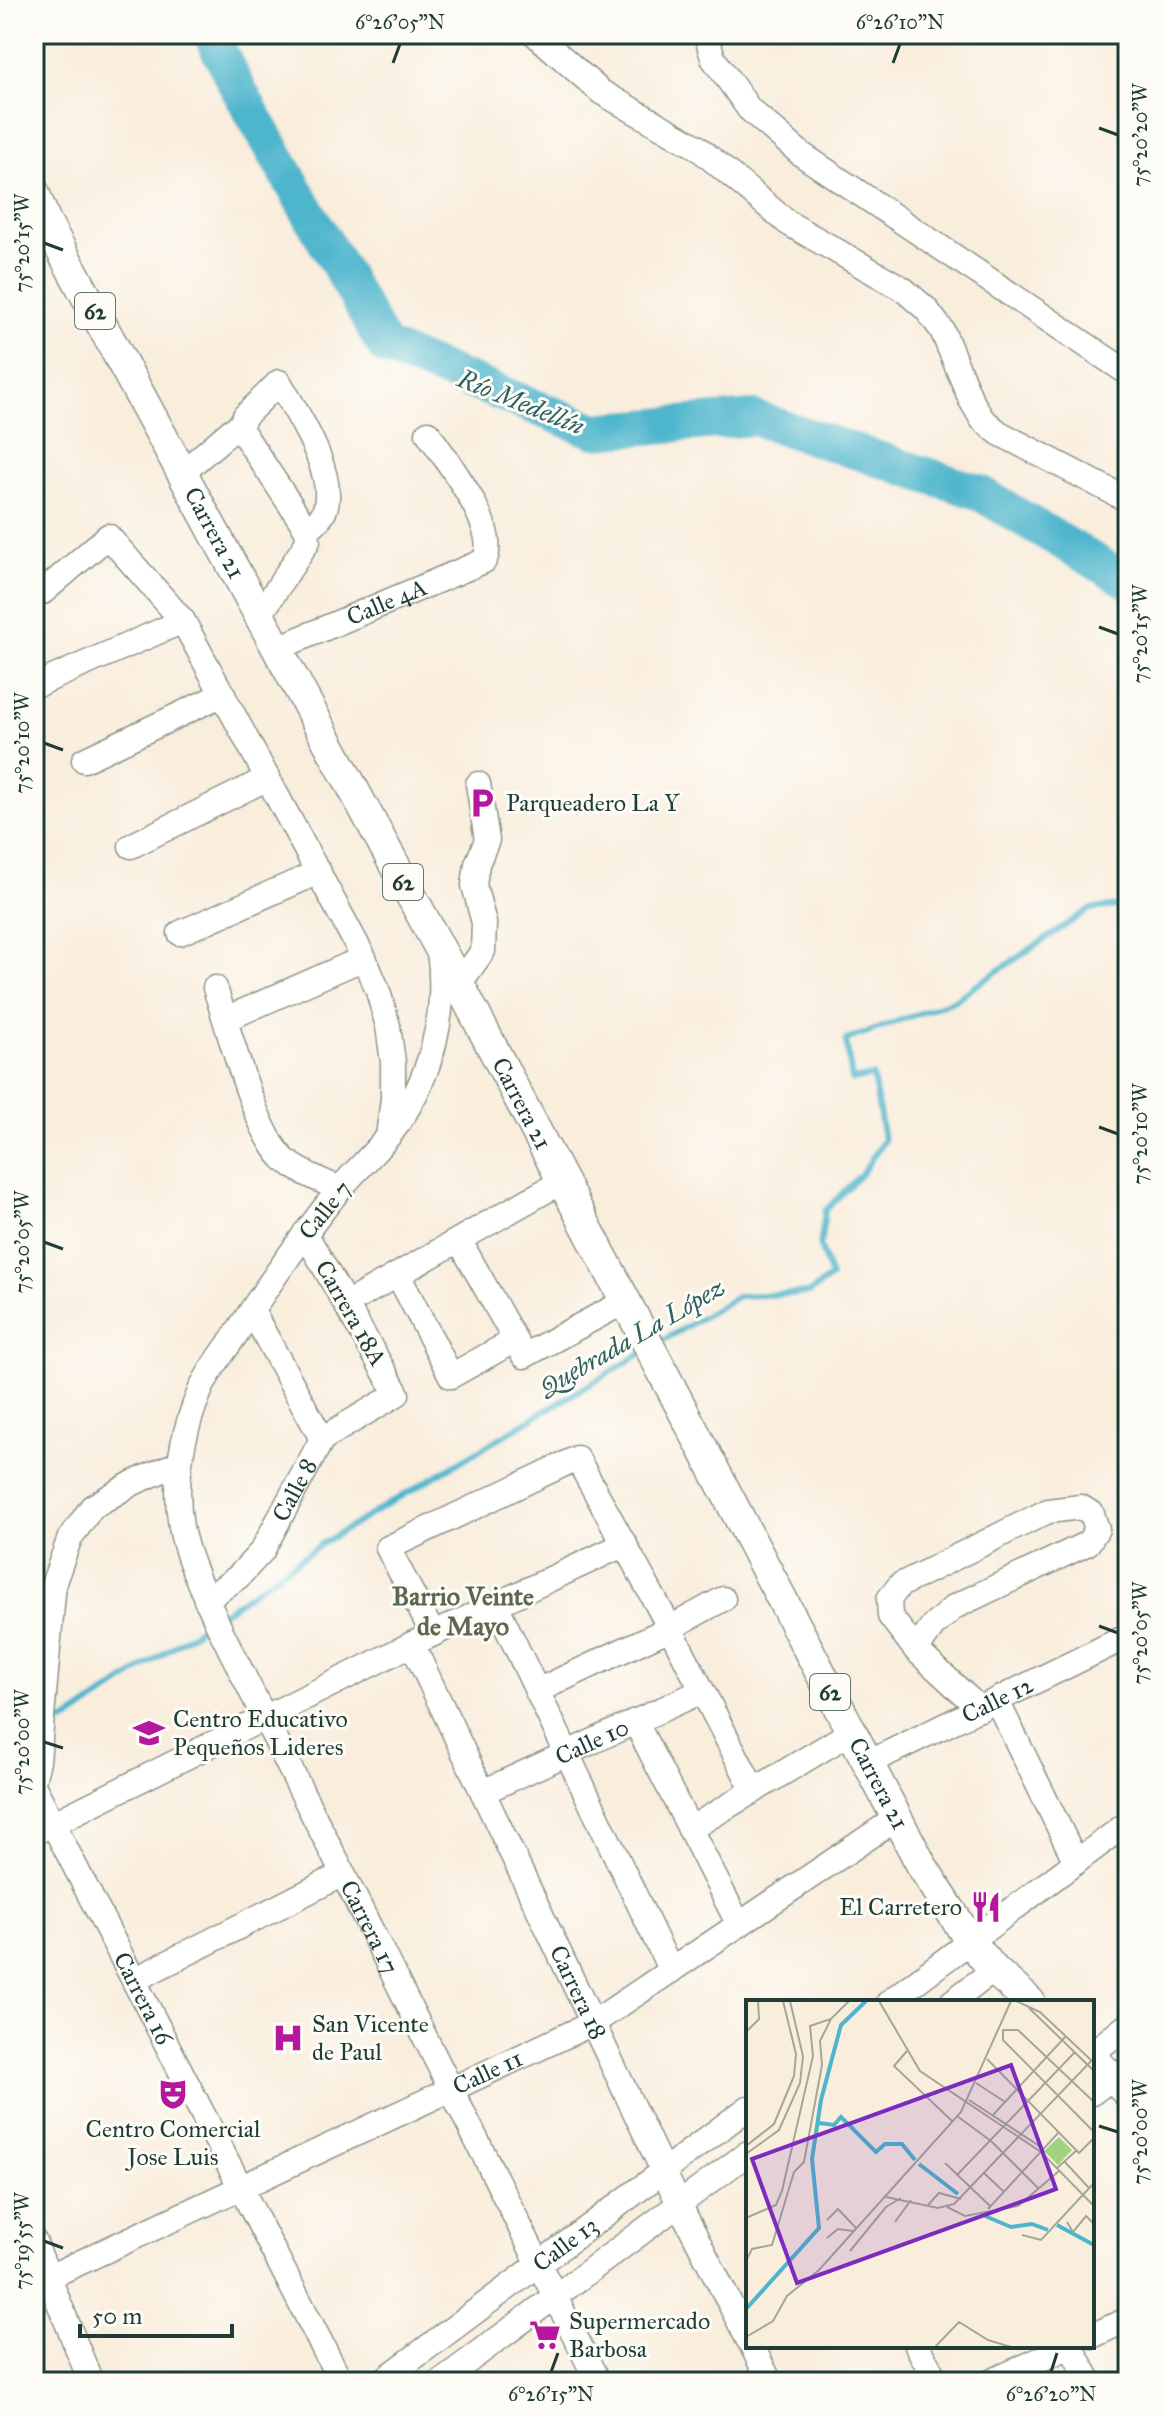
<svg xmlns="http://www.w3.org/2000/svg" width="1162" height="2416" viewBox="0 0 1162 2416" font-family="'IM FELL Great Primer',serif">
  <rect width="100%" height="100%" fill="#fdfcf7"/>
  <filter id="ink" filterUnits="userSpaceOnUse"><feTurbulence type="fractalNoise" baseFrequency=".0125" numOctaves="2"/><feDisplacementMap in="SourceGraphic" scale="16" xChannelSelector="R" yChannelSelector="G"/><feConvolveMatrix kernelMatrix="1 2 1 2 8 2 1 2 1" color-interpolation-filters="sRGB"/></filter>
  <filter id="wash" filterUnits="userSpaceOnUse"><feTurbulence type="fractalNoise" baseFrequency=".006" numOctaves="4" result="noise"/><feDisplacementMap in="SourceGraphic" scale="32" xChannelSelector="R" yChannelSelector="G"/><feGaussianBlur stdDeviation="1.8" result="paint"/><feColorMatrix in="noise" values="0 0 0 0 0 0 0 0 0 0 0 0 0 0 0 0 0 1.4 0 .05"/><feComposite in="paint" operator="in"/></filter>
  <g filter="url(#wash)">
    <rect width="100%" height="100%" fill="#f9eddc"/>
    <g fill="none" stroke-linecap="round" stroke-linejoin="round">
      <g stroke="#4db5cc" stroke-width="6">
        <path d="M657,1344L738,1296L809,1293L831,1277L820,1246L825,1211L863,1172L884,1140L873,1076L852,1080L846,1040L953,1001L1090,909L1128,905"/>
        <path d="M218,1616L323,1543L644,1352"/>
        <path d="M48,1728L69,1719L209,1622"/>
      </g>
      <path stroke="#4db5cc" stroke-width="36" d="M211,34L235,83L385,347L595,431L754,418L978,492L1128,581"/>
    </g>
  </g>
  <g filter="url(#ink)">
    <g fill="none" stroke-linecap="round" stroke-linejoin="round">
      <defs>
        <g id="minor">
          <path d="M535,34L601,92L697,147L788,223L903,289L926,309L942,330L971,400L982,419L999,433L1128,500"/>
          <path d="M706,34L713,58L749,109L801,154L1128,373"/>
          <path d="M238,429L245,416L279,382C296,412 339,476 324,512C321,519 313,525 307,530"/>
          <path d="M183,472L232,430L238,429L243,433L307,530L308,541L260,615"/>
          <path d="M43,592L108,536L183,621L364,958L378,991L388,1026L393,1062V1099L389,1129"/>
          <path id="s1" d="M278,648L484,561C502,530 445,459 428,433"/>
          <path d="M34,686L183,621"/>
          <path d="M84,760L223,694"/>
          <path d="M131,846L268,778"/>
          <path d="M180,933L319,872"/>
          <path id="s2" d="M439,950C448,1015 431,1080 391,1133C375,1153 355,1171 338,1191C301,1237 268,1285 236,1334C224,1352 208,1371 200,1391C182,1434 173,1480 181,1527C187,1561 206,1597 220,1629L598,2382"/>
          <path d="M459,984L483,951L484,923L474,885L477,864L487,840L478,784"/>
          <path d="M215,988C229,1029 255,1133 285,1160C301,1173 322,1181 340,1189"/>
          <path d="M226,1019L364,958"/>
          <path d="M459,1240L524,1356L624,1302"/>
          <path d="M398,1275L451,1376L515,1340"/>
          <path d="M346,1304L561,1182"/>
          <path d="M252,1311L322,1439"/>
          <path id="s3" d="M206,1600L238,1577L262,1551L322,1439L397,1394L305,1233"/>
          <path d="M496,1605L671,1971"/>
          <path d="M433,1634L388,1548L577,1458L670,1628L754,1791"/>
          <path id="s4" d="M412,1644L679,2204L748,2339"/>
          <path d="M916,1650L933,1626L954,1607L1088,1543L1097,1529L1092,1514L1081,1507L1048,1511L900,1585L889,1599L890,1616L916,1650L980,1709"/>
          <path d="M537,1691L670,1628L723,1599"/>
          <path d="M997,1701L1076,1862"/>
          <path d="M635,1721L739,1925"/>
          <path id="s5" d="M868,1763L1128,1636"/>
          <path d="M34,1777L38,1761L54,1582L69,1540L92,1507L133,1483L179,1463"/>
          <path id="s6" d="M34,1787L341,2382"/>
          <path id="s7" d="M483,1792L702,1691"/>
          <path d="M690,1829L851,1732"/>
          <path d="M34,1833L412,1644L625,1544"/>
          <path d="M134,1980L343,1874"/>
          <path d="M889,2002L1128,1823"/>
          <path d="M952,2002L994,1970"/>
          <path d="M1092,2053L1128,2025"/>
          <path d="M1092,2093L1112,2078"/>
          <path d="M34,2241L91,2382"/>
          <path id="s8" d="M49,2277L593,2023L897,1818"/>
          <path d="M1092,2336L1128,2319"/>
          <path d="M752,2346L770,2382"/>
          <path d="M917,2346L937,2382"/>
          <path d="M1070,2346L1090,2382"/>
          <path id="s9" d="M381,2382L748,2108"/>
          <path d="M440,2382L748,2153"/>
          <path d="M990,2382L1070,2346"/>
        </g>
        <g id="major">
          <path id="s10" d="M34,192L45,220L459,984L922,1866L970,1941L994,1970L1030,2002"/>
          <path d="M1092,2058L1128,2093"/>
        </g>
      </defs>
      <use href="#minor" stroke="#8c9588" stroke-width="27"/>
      <use href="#major" stroke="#8c9588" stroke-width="33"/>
      <use href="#minor" stroke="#fff" stroke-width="24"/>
      <use href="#major" stroke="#fff" stroke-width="30"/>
    </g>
  </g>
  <path fill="none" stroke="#1f3d34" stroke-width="3" d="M393,63L400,44M893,63L900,44M1099,128L1118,135M44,243L63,250M1099,627L1118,634M44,743L63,750M1099,1127L1118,1134M44,1242L63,1249M1099,1626L1118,1633M44,1742L63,1748M1099,2126L1118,2132M44,2241L63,2248M551,2372L558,2353M1051,2372L1057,2353"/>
  <defs>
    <symbol id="parking-bare" viewBox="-9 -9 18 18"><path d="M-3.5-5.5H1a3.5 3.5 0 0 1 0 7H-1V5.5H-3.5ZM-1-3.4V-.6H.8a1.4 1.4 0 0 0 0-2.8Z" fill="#b5179e" stroke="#fdfcf7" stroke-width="2.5" paint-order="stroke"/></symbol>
    <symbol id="school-bare" viewBox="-9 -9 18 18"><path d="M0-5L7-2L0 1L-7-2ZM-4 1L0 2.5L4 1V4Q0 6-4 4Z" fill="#b5179e" stroke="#fdfcf7" stroke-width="2.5" paint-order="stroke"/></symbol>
    <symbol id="restaurant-bare" viewBox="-9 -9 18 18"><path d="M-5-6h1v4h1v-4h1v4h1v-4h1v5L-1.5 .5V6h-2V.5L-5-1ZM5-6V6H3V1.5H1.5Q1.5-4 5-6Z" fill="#b5179e" stroke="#fdfcf7" stroke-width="2.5" paint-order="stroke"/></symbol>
    <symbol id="hospital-bare" viewBox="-9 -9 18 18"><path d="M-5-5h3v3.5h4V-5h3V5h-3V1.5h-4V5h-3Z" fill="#b5179e" stroke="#fdfcf7" stroke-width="2.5" paint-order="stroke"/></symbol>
    <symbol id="theatre-bare" viewBox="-9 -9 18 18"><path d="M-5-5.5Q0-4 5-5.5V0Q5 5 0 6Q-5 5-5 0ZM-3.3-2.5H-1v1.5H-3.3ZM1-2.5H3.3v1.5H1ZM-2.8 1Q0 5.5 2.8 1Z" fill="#b5179e" stroke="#fdfcf7" stroke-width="2.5" paint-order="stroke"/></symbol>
    <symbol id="supermarket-bare" viewBox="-9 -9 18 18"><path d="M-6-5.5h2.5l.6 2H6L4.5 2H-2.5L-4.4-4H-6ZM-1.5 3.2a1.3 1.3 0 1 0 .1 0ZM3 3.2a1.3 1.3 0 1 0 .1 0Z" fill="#b5179e" stroke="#fdfcf7" stroke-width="2.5" paint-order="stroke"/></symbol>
  </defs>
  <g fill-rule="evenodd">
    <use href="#parking-bare" x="460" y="781" width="44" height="44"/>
    <use href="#school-bare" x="127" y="1711" width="44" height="44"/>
    <use href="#restaurant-bare" x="964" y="1885" width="44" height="44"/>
    <use href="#hospital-bare" x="266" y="2016" width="44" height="44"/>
    <use href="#theatre-bare" x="151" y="2072" width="44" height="44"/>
    <use href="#supermarket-bare" x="523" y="2313" width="44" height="44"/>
  </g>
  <g text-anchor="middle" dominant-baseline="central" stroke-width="6" stroke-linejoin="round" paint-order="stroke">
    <g fill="#fdfcf7" stroke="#62766e" stroke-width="2">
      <rect x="75" y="293" width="40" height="36" rx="6"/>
      <rect x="383" y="864" width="40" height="36" rx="6"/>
      <rect x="810" y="1674" width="40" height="36" rx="6"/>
    </g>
    <g font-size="22" font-weight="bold" fill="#1f3d34">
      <text x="95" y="311">62</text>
      <text x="403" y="882">62</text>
      <text x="830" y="1692">62</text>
    </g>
    <g font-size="24" fill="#1f3d34" stroke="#fdfcf7">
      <text stroke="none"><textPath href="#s10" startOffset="386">Carrera 21</textPath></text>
      <text stroke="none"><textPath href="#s1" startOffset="118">Calle 4A</textPath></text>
      <text stroke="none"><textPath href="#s10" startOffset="1034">Carrera 21</textPath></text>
      <text transform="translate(325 1210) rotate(-51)">Calle 7</text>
      <text transform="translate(351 1313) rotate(60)">Carrera 18A</text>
      <text stroke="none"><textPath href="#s3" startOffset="144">Calle 8</textPath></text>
      <text stroke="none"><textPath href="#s5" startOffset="144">Calle 12</textPath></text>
      <text stroke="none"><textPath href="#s7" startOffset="120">Calle 10</textPath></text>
      <text stroke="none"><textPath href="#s10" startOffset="1802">Carrera 21</textPath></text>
      <text stroke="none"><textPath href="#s2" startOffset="1098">Carrera 17</textPath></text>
      <text stroke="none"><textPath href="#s4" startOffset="386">Carrera 18</textPath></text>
      <text stroke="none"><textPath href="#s6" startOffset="238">Carrera 16</textPath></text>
      <text stroke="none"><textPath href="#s8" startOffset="484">Calle 11</textPath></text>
      <text stroke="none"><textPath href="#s9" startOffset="230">Calle 13</textPath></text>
    </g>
    <g font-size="24" fill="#1f3d34" stroke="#fdfcf7" text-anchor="start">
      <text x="506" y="803">Parqueadero La Y</text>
      <text x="173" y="1719">Centro Educativo<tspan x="173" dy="28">Pequeños Lideres</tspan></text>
      <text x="962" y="1907" text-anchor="end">El Carretero</text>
      <text x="312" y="2024">San Vicente<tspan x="312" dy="28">de Paul</tspan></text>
      <text x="173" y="2129" text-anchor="middle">Centro Comercial<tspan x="173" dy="28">Jose Luis</tspan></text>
      <text x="569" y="2321">Supermercado<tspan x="569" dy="28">Barbosa</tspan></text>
    </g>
    <g font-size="26" font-style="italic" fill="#2d6162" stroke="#fdfcf7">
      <text transform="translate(521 402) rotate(22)">Río Medellín</text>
      <text transform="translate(632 1337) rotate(-30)">Quebrada La López</text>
    </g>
    <g font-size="26" font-weight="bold" fill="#5d6652" stroke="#fdfcf7">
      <text x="463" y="1596">Barrio Veinte<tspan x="463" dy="30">de Mayo</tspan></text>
    </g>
  </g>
  <g transform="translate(746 2000)">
    <rect width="348" height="348" fill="#f9eddc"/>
    <path d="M313,137L326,150L312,165L298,151Z" fill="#a1d281"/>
    <path fill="none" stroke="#4db5cc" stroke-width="4" d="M73,123L88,125L95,117L130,152L139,144H156L169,160M173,164L212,194M239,216L265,227L286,224L302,230M311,225L348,245M0,309L73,228L66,159L75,100L95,25L120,1"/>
    <path fill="none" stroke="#a2a799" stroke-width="2" d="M133,1L174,71L295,152L348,206M270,1L294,12L346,61M283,8L348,71M0,32L13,19L12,1M161,51L148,66L206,121M241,59L333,153L348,138M230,83L259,102M223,100L298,149M348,102L272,30H257V40L348,132M247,115L320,36M211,116L245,141L293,189M0,146L28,124L48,76L50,54L37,1M0,154L33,130L54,83L57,56L44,1M318,161L343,188M199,163L244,206M311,168L331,150M238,173L258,192M211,175L329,52M140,197L192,208L208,204L348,58M182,205L193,193L215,199M201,207L219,216L272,206L313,171M242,209L313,132M0,218L30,205L36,191L67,56L64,26L85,19L103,1M81,220L92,209L110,228M149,222L165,200M321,222L327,232L340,216L348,224M276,235L295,240L348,183M81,238L92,229L107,231M104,251L140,207L155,198M0,261L6,249L26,245L48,172L58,162L76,65L74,41L85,19M0,337L27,321L41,296L73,270L215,112L265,1M189,347L213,322L242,340L265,347"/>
    <path fill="#7b2cbf" fill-opacity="0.15" stroke="#7b2cbf" stroke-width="4" d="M265,65L310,189L51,283L6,159Z"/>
    <rect width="348" height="348" fill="none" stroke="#1f3d34" stroke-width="4"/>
  </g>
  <rect width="1162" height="2416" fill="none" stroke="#fdfcf7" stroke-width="88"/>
  <path d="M80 2324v12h152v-12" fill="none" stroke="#1f3d34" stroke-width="4"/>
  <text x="92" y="2324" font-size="24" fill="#1f3d34" stroke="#fdfcf7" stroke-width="6" paint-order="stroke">50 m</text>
  <rect x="44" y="44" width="1074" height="2328" fill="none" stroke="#1f3d34" stroke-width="3"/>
  <g font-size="20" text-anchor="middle" fill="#1f3d34">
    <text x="400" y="29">6°26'05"N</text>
    <text x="900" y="29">6°26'10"N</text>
    <text transform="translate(1140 135) rotate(-90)" y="7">75°20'20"W</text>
    <text transform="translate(22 243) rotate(-90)" y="7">75°20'15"W</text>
    <text transform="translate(1140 634) rotate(-90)" y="7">75°20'15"W</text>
    <text transform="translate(22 743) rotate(-90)" y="7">75°20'10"W</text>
    <text transform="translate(1140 1134) rotate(-90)" y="7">75°20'10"W</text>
    <text transform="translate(22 1242) rotate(-90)" y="7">75°20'05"W</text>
    <text transform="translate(1140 1633) rotate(-90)" y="7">75°20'05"W</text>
    <text transform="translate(22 1742) rotate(-90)" y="7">75°20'00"W</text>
    <text transform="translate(1140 2132) rotate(-90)" y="7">75°20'00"W</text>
    <text transform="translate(22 2241) rotate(-90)" y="7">75°19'55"W</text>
    <text x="551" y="2401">6°26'15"N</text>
    <text x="1051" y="2401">6°26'20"N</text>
  </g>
</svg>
